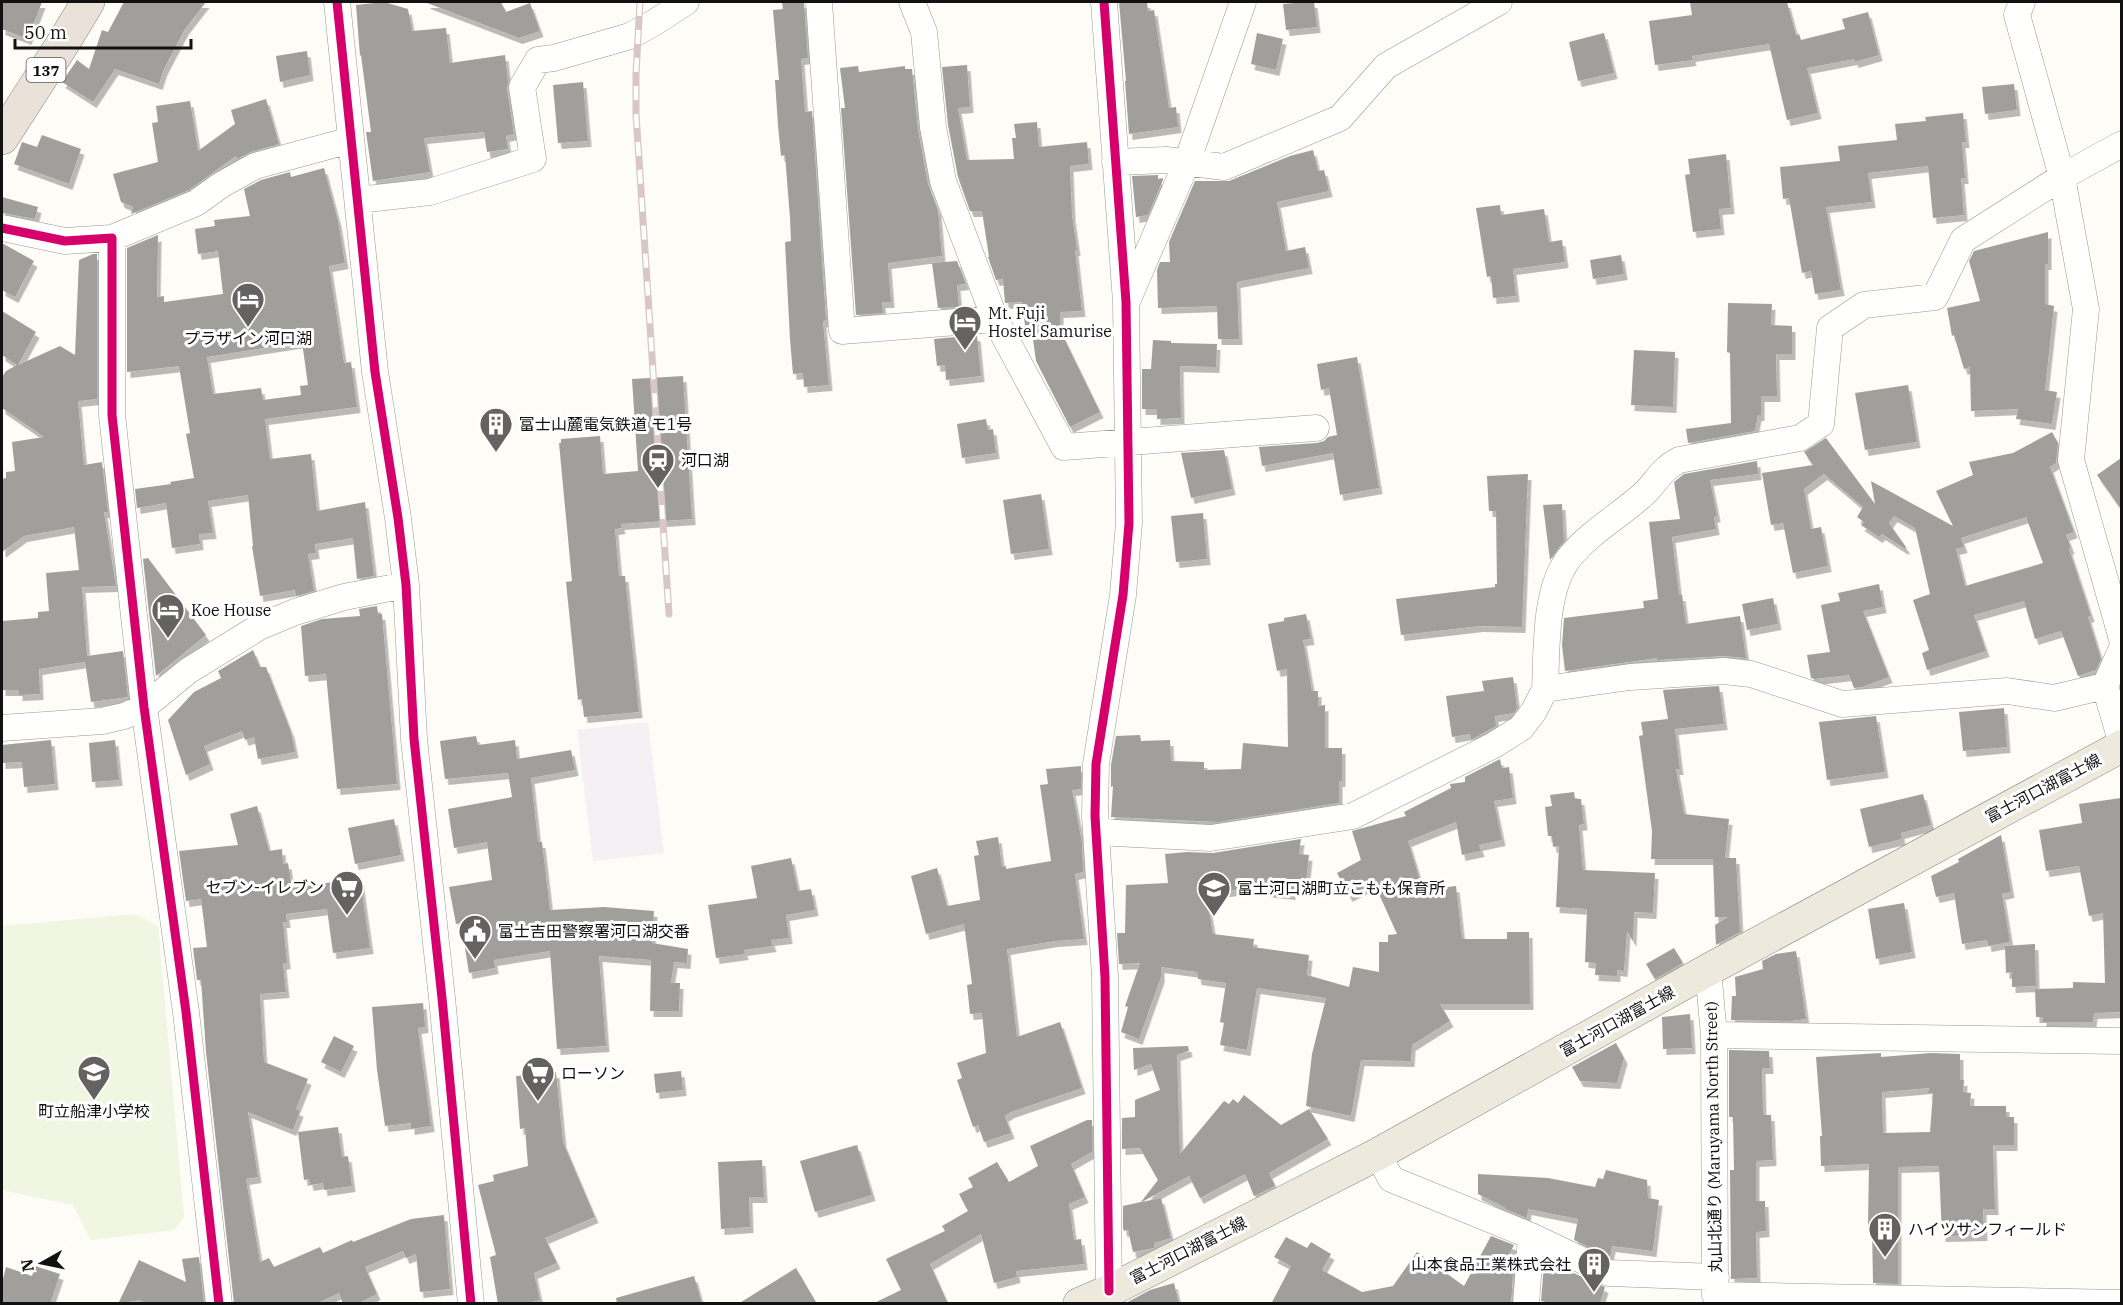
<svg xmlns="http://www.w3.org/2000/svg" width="2123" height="1305" font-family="'IBM Plex Serif','Noto Sans JP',serif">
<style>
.industrial{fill:#f5f0f3}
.pitch{fill:#f0f6e1}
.building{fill:#a19f9c;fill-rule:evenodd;filter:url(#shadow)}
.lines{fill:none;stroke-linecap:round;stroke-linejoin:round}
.minor-casing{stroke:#979795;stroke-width:27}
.major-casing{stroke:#858482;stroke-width:33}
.highway-casing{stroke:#858482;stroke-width:34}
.minor{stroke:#fffffe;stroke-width:26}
.major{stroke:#ede9dc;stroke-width:32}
.highway{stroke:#eae1d8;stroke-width:33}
.rail-casing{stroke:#d9c6c7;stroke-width:7}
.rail{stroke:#fff;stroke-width:4.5;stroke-dasharray:14;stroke-linecap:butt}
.cycleway-casing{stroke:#fff;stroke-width:13}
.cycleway{stroke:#d6006c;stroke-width:9}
.labels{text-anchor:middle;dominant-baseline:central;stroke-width:6;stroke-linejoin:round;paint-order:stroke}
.shield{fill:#fff;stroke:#585858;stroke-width:1.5}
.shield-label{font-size:15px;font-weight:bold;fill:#111}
.poi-label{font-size:16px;fill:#111;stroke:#fff;text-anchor:start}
.street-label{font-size:16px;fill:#111;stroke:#fff}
</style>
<defs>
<filter id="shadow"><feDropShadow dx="3.5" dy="6" stdDeviation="0" flood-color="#0004"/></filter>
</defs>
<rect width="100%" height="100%" fill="#fdfcf7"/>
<path class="industrial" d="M648,722L664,853L593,861L577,730Z"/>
<path class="pitch" d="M135,914L158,926L184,1217L174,1230L91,1240L73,1205L2,1190V926Z"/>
<path class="building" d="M2,2H42L28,39L2,29Z
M124,2H206L185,29L164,69L159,84L115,69L93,102L62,82L77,60L89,69L102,30L108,32Z
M384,2L408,9L412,31L446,28L450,63L505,55L508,82L507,89L514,134L506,136L508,149L487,152L484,132L424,138L430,172L373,181L366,132H371L361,55L360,56L356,5Z
M427,2H501L506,12L530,3L540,31L519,38L427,3Z
M782,2H804L808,58L801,59L805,112L812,111L826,320L823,322L829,385L804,387L803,373L793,374L790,339L785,242L791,241L790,218L785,155L781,156L778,126L775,80H779L773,10L783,9Z
M1119,2H1147L1148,11L1154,10L1169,108L1176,107L1178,127L1129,134L1125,81H1126Z
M1306,2H1314L1317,27L1286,30L1283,4Z
M1690,2H1787L1796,35L1799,34L1801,40L1845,29L1842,19L1868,12L1879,55L1855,62L1854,59L1807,68L1818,113L1787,120L1769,44L1692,56L1693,60L1655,65L1649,21L1692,15Z
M1257,33L1283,39L1276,70L1251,64Z
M1604,33L1614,73L1578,81L1569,42Z
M307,51L310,75L280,82L276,56Z
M967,65L970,107L958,108L967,160L1014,159L1012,138H1016L1014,124L1037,122L1039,147L1087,142L1089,164L1070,166L1072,215L1077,250H1075L1082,311L1060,312V334H1062L1100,412L1070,427L1036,361L1032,332L1026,333L1022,302L1005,303L1003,279L996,280L988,257H989L982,211H970L958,177L948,125L942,67Z
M858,66L859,72L905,66V69H912L918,130L928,184L938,210L942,256L888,263L891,302H882L883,313L856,315L841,108H845L840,68Z
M583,82L588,141L558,143L553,85Z
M2014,84L2017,110L1985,114L1982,87Z
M266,99L279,144L251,152L237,159L236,156L189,190L131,214L133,207L121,202L113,174L158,162L152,123L158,122L156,106L190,101L198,151L235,124L231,110Z
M1963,113L1966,142H1962L1965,178H1961L1964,215L1933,218L1928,166L1868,173L1872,202L1826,207L1841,290L1815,294L1811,271L1802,273L1789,198L1783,199L1780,167L1840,161L1838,146L1897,140L1895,124L1926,121L1925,117Z
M42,135L81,149L69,184L14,164L22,142L37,147Z
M1313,150L1318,171L1324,170L1329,191L1277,202L1286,251L1305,247L1309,268L1237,282L1239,339H1218L1217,306L1158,308L1157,270L1160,262H1170L1169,242L1195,181H1229L1290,156Z
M1726,154L1731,208L1719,209L1721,229L1693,232L1685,175L1690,174L1688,159Z
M324,168L338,221L345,263L329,266L344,363L351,362L357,407L265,419L270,459L311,454L317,511L365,502L374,576L357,579L353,538L315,544L316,553L308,554L314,591L296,596L295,590L260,596L252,546H253L248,495L208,501L213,533L199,534L200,544L172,548L166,503L137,508L135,489L171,484L170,482L194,478L186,434L190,433L179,366L127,372V248L158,235L157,297L164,296V302L223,294L218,251L198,254L195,229L215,226L214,220L250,216L244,189L261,180L290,172L291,177ZM302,342L308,385L300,386L301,395L263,400L261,388L213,394L207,357Z
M1158,175V179L1163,178V180L1148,215L1136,217L1132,176Z
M2,197L38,207L35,219L2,213Z
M1500,205L1501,215L1544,209L1549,242L1562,240L1565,262L1513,269L1516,296L1493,298L1491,276L1487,277L1476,208Z
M2048,232V264H2045V304L2054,306L2045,390L2057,392L2052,424L2016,419L2018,409L1971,411L1970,367L1964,369L1954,335L1952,336L1947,308L1980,301L1969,261L1974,251Z
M2,243L34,261L15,297L2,290Z
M93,254H97V399L78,401L84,465L102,462L108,512H104L116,586L82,587L87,656L123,651L128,697L91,702L85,662L39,669L40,694L19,695V690H2V621L38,618V612L49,611L46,573L79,570L74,527L24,536L2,552V479L6,478V472L15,471L12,442L44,437L2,408V377L6,371L17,365L2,355V311L36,332L18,365L60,346L75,355L79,260Z
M1621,255L1624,274L1593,279L1590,260Z
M957,261L966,284L957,285L959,307L938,308L932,263Z
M1728,303L1772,304L1771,325L1792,326V354H1776L1777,396H1761V415H1758L1755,431L1688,443L1686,429L1731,423L1730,353L1727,352Z
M977,335L981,376L946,380L945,365L937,366L934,339Z
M1153,340L1171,341V343L1217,344L1216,367L1180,366L1181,418L1157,419V409H1142V369H1151Z
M1634,350L1675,352L1673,407L1631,405Z
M1357,357L1379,488L1340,495L1333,453L1262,466L1259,447L1317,443L1324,441L1328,437L1337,435L1329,388L1321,390L1317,364Z
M683,376L692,519L621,524L622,528L615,529L619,576H625L639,712L584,717L582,699L578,700L566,582L572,581L559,443H561V439L600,436L603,474L638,471L632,379Z
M1908,385L1917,442L1865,450L1855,393Z
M986,419L988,430L993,429L996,453L962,458L957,424Z
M2052,432L2058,443L2056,463L2050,467L2074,532L2066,535L2071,548L2069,549L2091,616L2088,617L2101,659L2096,670L2078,676L2061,631L2035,639L2024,601L1974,615L1986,651L1927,670L1922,653L1929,650L1913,600L1930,594L1915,528L1894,516L1889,523L1906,547L1905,549L1882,534L1879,537L1861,525L1864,522L1857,517L1863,507L1824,474L1804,489L1811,529L1821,527L1828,566L1793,573L1783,523L1771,525L1762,473L1813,465L1804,452L1826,438L1875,504L1871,481L1953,526L1936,491L1973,475L1969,462L2013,453ZM2026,517L2043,563L1965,586L1956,549L1964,547L1961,538Z
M1224,450L1232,489L1191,498L1181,453Z
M2121,458V509L2097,475Z
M1757,461L1758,474L1710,480L1717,516L1714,517L1716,529L1672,537L1679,595H1682L1686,624L1740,616L1746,658L1723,656L1657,660V658L1565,671L1562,645L1564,618L1644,608L1643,601L1658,599L1649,522L1680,519L1674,482L1684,474Z
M1528,474L1522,627L1480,626L1401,635L1396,599L1495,587V584H1497L1496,511H1489L1487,476Z
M1041,494L1049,549L1011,554L1003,500Z
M1562,504L1564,541L1550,560L1543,505Z
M1203,513L1207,559L1176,562L1171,516Z
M148,558L206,635L156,676L143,559Z
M1879,584L1883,607L1863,611L1889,677L1862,687L1854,688L1849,675L1815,679L1811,678L1807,655L1830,652L1821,605L1840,601L1838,593Z
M1773,598L1778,624L1747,630L1742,604Z
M377,606L378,614H382L397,784L337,789L326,674L305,676L301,626L322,619L360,616L359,609Z
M1306,614L1311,639L1303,640L1312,691H1318V706L1325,705V748H1342V781H1339V803L1219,822L1111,817L1113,786L1111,787V765L1116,736L1140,735L1141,741L1170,740L1171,761L1204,762V770L1241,769L1243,743L1288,747L1287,669L1277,671L1268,624L1284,621V618Z
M253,650L260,667H266L291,732L295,752L258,759L254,737L245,740L242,731L204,746L210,764L186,775L168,720L194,692L221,678L218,671Z
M1513,677L1517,708L1514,713L1495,716L1496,726L1471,740L1470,734L1452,737L1446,696L1484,691L1482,681Z
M1719,686L1724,724L1675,729L1680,769H1676L1684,814L1729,819L1725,858H1736L1740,932L1716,945L1715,925L1728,917H1715L1713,859H1651L1652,831L1639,736L1643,735L1641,722L1668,719L1663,690Z
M2004,708L2007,747L1963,751L1959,712Z
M1876,716L1885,772L1827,780L1819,722Z
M476,736L478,745L515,740L517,759L571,750L575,770L531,778L538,842H542L550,910L604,907L654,911L652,943L688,949L687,963L674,962L671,983H680L679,1011H650L651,960L599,956L606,1046L557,1049L550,951L494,960L495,968L469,973L461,923L456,924L449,887L492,880L487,842L454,848L448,809L512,797L508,773L445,779L440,741Z
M51,740L55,784L24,787L22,762L2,763V745Z
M115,740L119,780L92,782L89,743Z
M1500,759L1502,768L1509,767L1513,798L1494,801L1502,840L1479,845L1481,851L1462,855L1456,822L1408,841L1423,890L1456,886L1462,939H1507V932H1529L1530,1004H1440L1450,1021L1412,1045L1411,1061L1361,1060L1351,1116L1306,1106L1312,1054L1326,998L1257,988L1247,1050L1220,1045L1224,1023L1220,1022L1226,983L1198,979L1197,972L1161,967V977L1139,1039L1121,1032L1128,1007L1125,1006L1140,963L1119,964L1117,933H1125L1126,885L1168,883L1165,854L1187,852L1213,853L1301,839L1299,854L1309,855L1305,891L1292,890V894L1263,891V886L1206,894L1213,934L1254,939L1253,947L1309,955L1307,975L1349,987L1353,967L1379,972V942H1388V935L1397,934L1374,883L1349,896L1337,873L1361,860L1352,831L1406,816L1404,812L1451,788L1450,784L1465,782V777Z
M1081,766V789L1072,790L1082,843L1083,872L1075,874L1084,939L1055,941L1007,949L1017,1037L1060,1022L1082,1088L1011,1112L1005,1116L1011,1133L984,1142L978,1125L973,1127L957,1080L962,1078L957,1063L986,1053L982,1013L970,1014L967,985L972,984L964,924L926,934L911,876L937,868L947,906L980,900L974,856L979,855L976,841L998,837L1002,867L1006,866V869L1051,861L1040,785L1048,784L1046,769Z
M1574,792L1575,799H1581L1584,824L1579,825L1583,870L1655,873L1653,913L1634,912L1633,941L1627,931L1624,971L1617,970V976L1595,975L1596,963L1585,962L1587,909L1556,907L1559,846L1553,847L1552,836H1548L1545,807L1552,806L1550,795Z
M1923,794L1931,825L1901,833L1902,839L1869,847L1860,809Z
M2121,798V1012L2094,1013L2093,1022H2043V1017H2036L2035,989L2073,988V982L2105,983L2103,913L2089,916L2079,866L2046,871L2039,830L2082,823L2079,804Z
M257,806L269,851L282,849L283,864L288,863L292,888L360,878L370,948L333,953L327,909L286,914L287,922H283L287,963L283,964L286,992L260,994L264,1062L308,1079L296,1109L300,1111L293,1130L248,1112L258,1177L246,1179L260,1262L269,1258L274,1267L320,1247L323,1253L352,1240L353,1242L411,1219L444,1215L450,1289L420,1292L416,1254L406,1258L403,1251L365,1267L377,1294L357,1304H343L339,1293L316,1304H234L206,1052L201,980H197L193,948L207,947L201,899L186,901L179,851L238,845L230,814Z
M394,819L401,855L355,864L348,828Z
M2001,835L2011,892L2002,894L2010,942L1988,946L1987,940L1962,944L1954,893L1936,897L1931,876L1959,862L1958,859Z
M791,858L798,891L811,889L815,910L786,915L789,938L771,940L773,946L744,950L745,954L716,958L708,905L757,898L751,866Z
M1904,903L1912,952L1876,959L1868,909Z
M2035,944L2036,986L2012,987V972L2006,973L2005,946Z
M1674,948L1683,963L1655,979L1646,964Z
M1796,951L1806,1019L1791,1021L1731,1020L1732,996H1736L1735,977L1763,969L1762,961L1776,954Z
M423,1003L425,1027L418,1028L431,1126L411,1129V1123L385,1126L377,1070L372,1007Z
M1690,1014L1692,1048L1663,1049L1662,1017Z
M334,1036L354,1046L341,1072L321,1062Z
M1616,1043L1624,1058L1617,1083L1580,1081L1572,1067Z
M1188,1046L1189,1051L1177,1055L1180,1154L1224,1101L1229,1104L1233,1099L1238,1103L1244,1095L1281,1125L1309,1109L1328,1139L1269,1173L1275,1186L1254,1196L1245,1174L1200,1198L1189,1176L1142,1202L1161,1198L1171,1238L1154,1243V1248L1133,1252L1128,1230L1124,1231L1123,1228V1206L1141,1202L1158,1180L1140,1148L1122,1149V1118L1135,1117V1100L1160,1090L1151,1064L1134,1070L1133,1048Z
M1729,1050L1769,1051L1770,1068H1762L1763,1115H1771L1773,1160L1756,1161V1201H1765L1766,1231L1756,1232L1757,1278L1731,1279L1730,1170H1734L1733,1117H1729Z
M1881,1053V1057L1931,1053L1960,1054V1080H1964L1963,1092L1971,1093L1970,1106H2006V1117H2014V1145H1993L1995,1209H1983L1984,1235L1942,1236L1939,1166L1898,1167V1284L1873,1283L1872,1225H1868L1869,1164L1821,1166L1820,1136H1822L1816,1057ZM1929,1088L1928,1093H1933L1930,1132L1883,1133L1882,1092Z
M681,1071L683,1090L656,1093L654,1074Z
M556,1072L563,1142L595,1217L545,1238L557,1263L534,1273L540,1300L524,1304H498L490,1257L496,1255L478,1185L494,1181L493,1175L528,1166L525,1128L520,1129L516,1076Z
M1087,1120H1092V1152L1071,1164L1085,1197L1069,1204L1074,1240L1081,1239L1084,1264L1016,1271L1017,1277L994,1283L981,1234L930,1264L948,1304H872L901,1290L886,1259L945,1231L942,1226L968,1211L959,1194L973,1187L968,1178L997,1162L1009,1182L1038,1166L1030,1146Z
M338,1127L342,1157L348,1156L352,1186L324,1190L323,1183L310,1185L309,1179L304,1180L298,1132Z
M857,1145L872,1195L815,1212L800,1161Z
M762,1160L764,1197H749L750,1227L721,1229L718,1162Z
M1606,1170L1647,1180L1648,1198L1659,1200L1653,1251L1612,1246L1610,1257L1574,1240L1578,1219L1528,1209L1527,1218L1505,1209L1506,1208L1478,1194V1174L1548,1178L1595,1187L1598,1178L1603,1179Z
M1491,1236L1514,1245L1508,1257L1514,1259L1511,1304H1271L1291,1266L1274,1257L1286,1237L1307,1248L1311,1242L1331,1254L1322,1270L1362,1292L1393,1286L1417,1252L1464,1286Z
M199,1257L204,1304H148L139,1300L118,1304L139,1260L186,1282L182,1259Z
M1544,1265L1567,1270L1605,1287L1600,1304H1555L1541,1301Z
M35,1266L60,1274L50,1304H2V1283L6,1267L32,1276Z
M796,1268L817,1304H738Z
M694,1276L702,1304H617L616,1298Z
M1174,1283L1179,1304H1124L1150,1290Z"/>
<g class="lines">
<defs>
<path id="minor" d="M337,2L375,372L398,518L406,585L414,739L442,998L471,1304
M819,2L842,331L995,319
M912,2L924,32L933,127L943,181L995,319L1064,447L1316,428
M1104,2L1126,302L1129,523L1123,595L1096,764L1095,816L1105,977L1109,1291
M2022,2L2017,15L2062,177L2086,309L2071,460L2122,639
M1115,162L1166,160L1224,167L1340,118L1386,66L1499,2
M358,200L430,192L533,159L522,87L538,60L554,58L630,36L652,24L686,2
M2,228L65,241L112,238V415L144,707L186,1012L219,1304
M112,238L196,203L221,185L255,166L351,140
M1128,299L1187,162L1243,2
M2122,648L2105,686L2122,744
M1545,689C1547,650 1544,590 1569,558C1588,534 1616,518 1639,498C1656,485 1658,471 1679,460L1800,438L1821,424L1830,328L1864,305L1935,297L1963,240L2062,177L2122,144
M2,728L102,721L124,716L144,707L188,671L259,627L295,612L344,597L406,585
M1096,830L1115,833L1211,838L1353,816L1494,745L1521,728L1534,711L1545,689L1630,677L1724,671L1751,674L1842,704L2007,691L2054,698L2105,686
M1708,970L1714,1035L1715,1294
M1714,1035L2122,1041
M1378,1154L1391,1179L1531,1236L1609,1273L1716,1277
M1715,1295L2122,1303
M1526,1304L1531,1236"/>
<path id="major" d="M1079,1304L1109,1291L1378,1154L1708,970L2122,746"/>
<path id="highway" d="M2,138L65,40L88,2"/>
</defs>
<use href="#minor" class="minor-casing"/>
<use href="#major" class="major-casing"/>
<use href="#highway" class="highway-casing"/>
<use href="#minor" class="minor"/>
<use href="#major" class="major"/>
<use href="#highway" class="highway"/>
<defs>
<path id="rail" d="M640,2L636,74V114L669,614"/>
</defs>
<use href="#rail" class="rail-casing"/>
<use href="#rail" class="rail"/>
<defs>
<path id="cycleway" d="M337,2L375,372L398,518L406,585L414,739L442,998L471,1304
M1104,2L1126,302L1129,523L1123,595L1096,764L1095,816L1105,977L1109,1291
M2,228L65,241L112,238V415L144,707L186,1012L219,1304"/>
</defs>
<use href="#cycleway" class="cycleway-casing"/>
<use href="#cycleway" class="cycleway"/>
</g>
<defs>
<symbol id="hotel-pin" viewBox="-11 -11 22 30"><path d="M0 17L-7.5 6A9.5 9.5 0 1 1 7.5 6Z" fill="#646362" stroke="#fff"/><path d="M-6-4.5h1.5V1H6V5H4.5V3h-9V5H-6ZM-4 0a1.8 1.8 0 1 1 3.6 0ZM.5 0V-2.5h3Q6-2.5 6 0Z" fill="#fff"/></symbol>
<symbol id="building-pin" viewBox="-11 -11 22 30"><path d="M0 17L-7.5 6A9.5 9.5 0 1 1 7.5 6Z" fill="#646362" stroke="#fff"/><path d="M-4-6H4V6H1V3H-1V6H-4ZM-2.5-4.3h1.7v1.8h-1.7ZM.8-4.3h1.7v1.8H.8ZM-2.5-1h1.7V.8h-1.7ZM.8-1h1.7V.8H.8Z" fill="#fff"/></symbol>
<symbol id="station-pin" viewBox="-11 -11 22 30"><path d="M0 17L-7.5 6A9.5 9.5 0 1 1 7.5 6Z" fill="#646362" stroke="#fff"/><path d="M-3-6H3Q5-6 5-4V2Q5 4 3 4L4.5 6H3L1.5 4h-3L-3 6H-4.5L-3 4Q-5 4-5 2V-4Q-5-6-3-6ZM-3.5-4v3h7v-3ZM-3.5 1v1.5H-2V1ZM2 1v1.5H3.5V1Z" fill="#fff"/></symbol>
<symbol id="supermarket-pin" viewBox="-11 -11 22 30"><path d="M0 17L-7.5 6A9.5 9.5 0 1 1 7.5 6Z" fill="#646362" stroke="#fff"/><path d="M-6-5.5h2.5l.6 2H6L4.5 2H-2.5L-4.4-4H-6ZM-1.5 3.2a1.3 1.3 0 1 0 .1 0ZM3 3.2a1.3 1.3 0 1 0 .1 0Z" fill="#fff"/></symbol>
<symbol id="school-pin" viewBox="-11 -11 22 30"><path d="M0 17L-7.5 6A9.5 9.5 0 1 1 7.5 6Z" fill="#646362" stroke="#fff"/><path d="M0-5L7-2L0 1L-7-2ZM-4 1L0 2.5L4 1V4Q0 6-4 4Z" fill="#fff"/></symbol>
<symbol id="civic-pin" viewBox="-11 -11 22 30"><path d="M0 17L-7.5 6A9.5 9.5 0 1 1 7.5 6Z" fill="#646362" stroke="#fff"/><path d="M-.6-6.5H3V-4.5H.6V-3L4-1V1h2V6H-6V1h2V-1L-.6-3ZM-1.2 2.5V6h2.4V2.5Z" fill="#fff"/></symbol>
</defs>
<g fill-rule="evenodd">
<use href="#hotel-pin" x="229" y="280" width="38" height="52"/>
<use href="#hotel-pin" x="946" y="303" width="38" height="52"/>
<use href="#building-pin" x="477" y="405" width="38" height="52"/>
<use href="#station-pin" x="639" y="441" width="38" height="52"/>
<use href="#hotel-pin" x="149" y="591" width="38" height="52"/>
<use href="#supermarket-pin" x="328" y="868" width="38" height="52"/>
<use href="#school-pin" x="1195" y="869" width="38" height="52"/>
<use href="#civic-pin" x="456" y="912" width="38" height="52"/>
<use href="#school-pin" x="75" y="1053" width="38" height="52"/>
<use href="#supermarket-pin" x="519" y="1054" width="38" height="52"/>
<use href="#building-pin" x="1866" y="1210" width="38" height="52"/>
<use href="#building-pin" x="1575" y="1245" width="38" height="52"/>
</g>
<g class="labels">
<rect class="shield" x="26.5" y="58" width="39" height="24" rx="4.5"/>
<g class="shield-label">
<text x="46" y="70">137</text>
</g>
<g class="poi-label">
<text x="988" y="313">Mt. Fuji<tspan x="988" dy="18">Hostel Samurise</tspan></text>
<text x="248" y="338" text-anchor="middle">プラザイン河口湖</text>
<text x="519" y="424">富士山麓電気鉄道 モ1号</text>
<text x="681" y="460">河口湖</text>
<text x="191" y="610">Koe House</text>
<text x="324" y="887" text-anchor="end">セブン-イレブン</text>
<text x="1237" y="888">富士河口湖町立こもも保育所</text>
<text x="498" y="931">富士吉田警察署河口湖交番</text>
<text x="561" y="1073">ローソン</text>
<text x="94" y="1111" text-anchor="middle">町立船津小学校</text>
<text x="1908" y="1229">ハイツサンフィールド</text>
<text x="1571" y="1264" text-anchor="end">山本食品工業株式会社</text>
</g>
<g class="street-label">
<text transform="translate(2043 788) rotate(-28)">富士河口湖富士線</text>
<text transform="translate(1617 1021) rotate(-29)">富士河口湖富士線</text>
<text transform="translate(1713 1137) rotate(-91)">丸山北通り (Maruyama North Street)</text>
<text transform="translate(1188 1250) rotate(-27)">富士河口湖富士線</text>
</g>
</g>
<rect width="2123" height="1305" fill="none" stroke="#111111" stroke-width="6"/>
<g transform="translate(42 1263) rotate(261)" stroke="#ffffff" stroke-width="4.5" paint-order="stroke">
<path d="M0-4.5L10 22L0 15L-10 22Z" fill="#111111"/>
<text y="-9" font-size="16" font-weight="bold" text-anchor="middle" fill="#111111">N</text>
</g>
<path d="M15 39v9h176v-9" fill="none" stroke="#111111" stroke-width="3"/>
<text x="24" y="39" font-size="18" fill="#111111" stroke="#ffffff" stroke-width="4.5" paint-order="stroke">50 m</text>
</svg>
